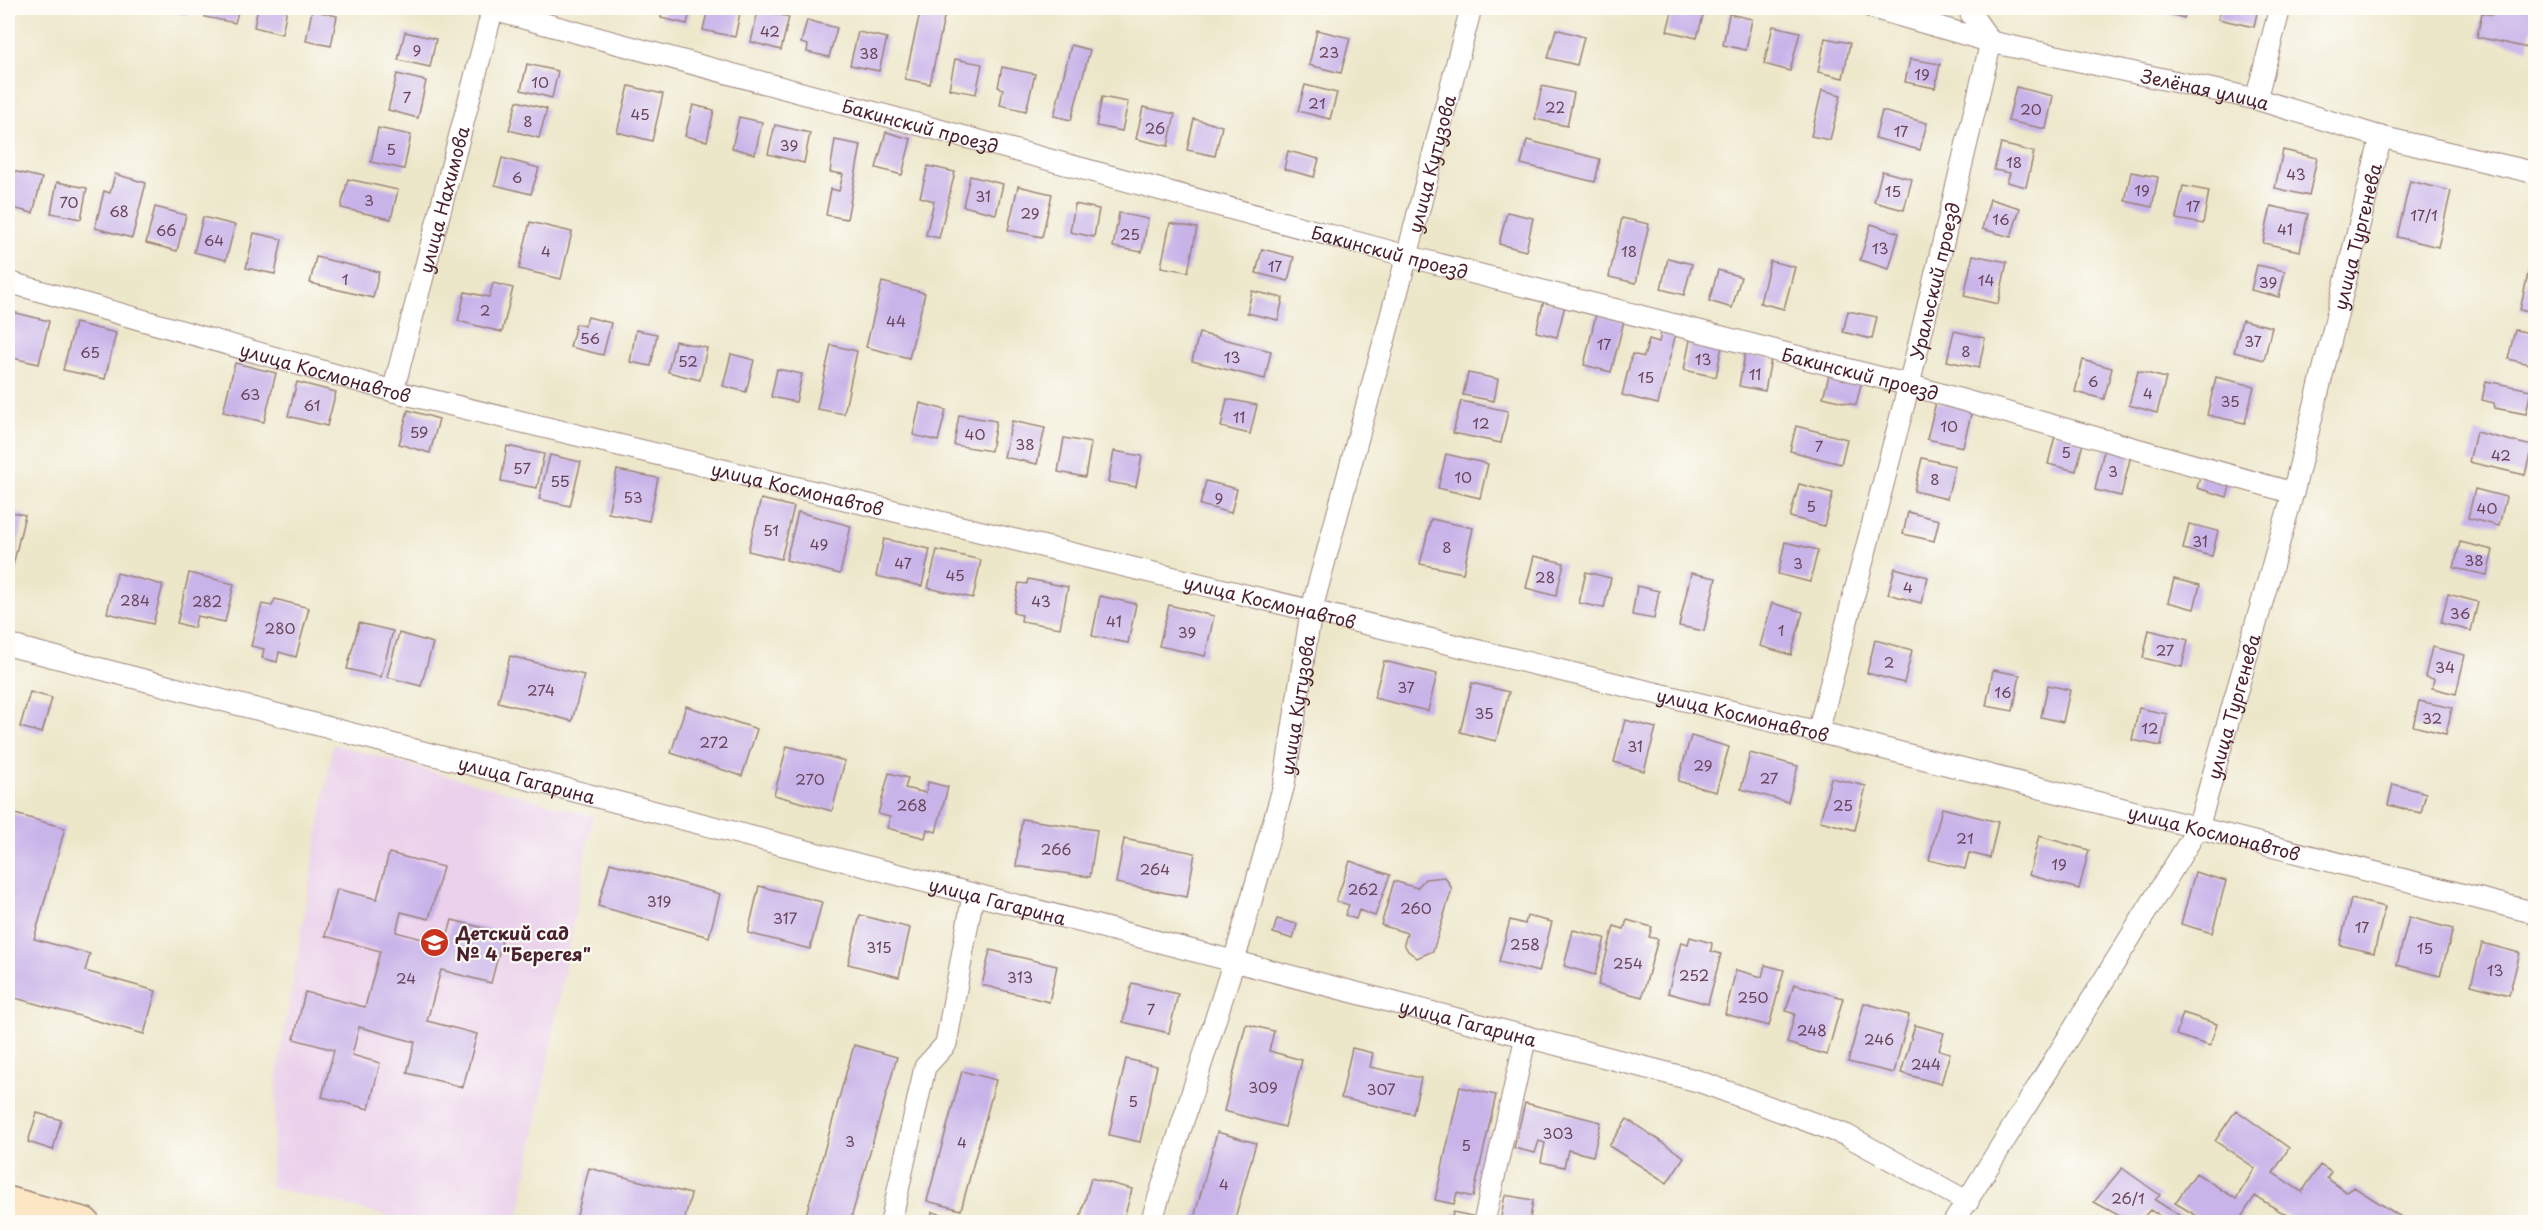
<svg xmlns="http://www.w3.org/2000/svg" width="2543" height="1230" font-family="'Playpen Sans',sans-serif">
<style>
.built{fill:#ebd1eb}
.building{fill:#c9b4e9}
.lines{fill:none;stroke-linecap:round;stroke-linejoin:round}
.minor-casing{stroke:#9c837a;stroke-width:23}
.secondary-casing{stroke:#9c837a;stroke-width:31}
.minor{stroke:#fff;stroke-width:21}
.secondary{stroke:#fce6c4;stroke-width:28}
.labels{text-anchor:middle;dominant-baseline:central;stroke-width:4.5;stroke-linejoin:round;paint-order:stroke}
.number-label{font-size:15px;fill:#6a445a}
.street-label{font-size:18px;fill:#4a1f2b;stroke:#fdfcf7}
.poi-label{font-size:18px;font-weight:bold;fill:#4a1f2b;stroke:#fdfcf7;text-anchor:start}
</style>
<rect width="100%" height="100%" fill="#fdfcf7"/>
<filter id="ink" filterUnits="userSpaceOnUse"><feTurbulence type="fractalNoise" baseFrequency=".0167" numOctaves="2"/><feDisplacementMap in="SourceGraphic" scale="12" xChannelSelector="R" yChannelSelector="G"/><feConvolveMatrix kernelMatrix="1 2 1 2 8 2 1 2 1" color-interpolation-filters="sRGB"/></filter>
<filter id="wash" filterUnits="userSpaceOnUse"><feTurbulence type="fractalNoise" baseFrequency=".008" numOctaves="4" result="noise"/><feDisplacementMap in="SourceGraphic" scale="24" xChannelSelector="R" yChannelSelector="G"/><feGaussianBlur stdDeviation="1.35" result="paint"/><feColorMatrix in="noise" values="0 0 0 0 0 0 0 0 0 0 0 0 0 0 0 0 0 1.4 0 .05"/><feComposite in="paint" operator="in"/></filter>
<g filter="url(#wash)">
<rect width="100%" height="100%" fill="#ede7ca"/>
<path class="built" d="M333,744L593,816L518,1222H413L270,1187L278,1069Z"/>
<g id="blocks">
<path class="building" d="M160,8H189L187,15Z
M207,8H239L235,23L205,17Z
M258,8H287L282,34L254,27Z
M663,8H691L687,24L661,18Z
M708,8H741L735,37L703,30Z
M921,8L945,13L930,84L905,79Z
M1673,8H1705L1697,38L1667,31Z
M2151,8H2187L2184,18L2151,9Z
M2221,8H2258L2254,27L2218,19Z
M2494,8H2536L2528,48L2477,37L2482,13L2492,15Z
M312,10L337,16L331,46L306,41Z
M758,10L789,17L781,50L751,42Z
M1729,14L1752,19L1746,50L1723,45Z
M807,20L837,28L829,57L807,52L808,45L801,43Z
M1773,26L1800,32L1790,71L1764,64Z
M1556,29L1584,37L1577,65L1548,58Z
M1317,30L1350,38L1341,73L1309,65Z
M405,32L436,39L430,67L398,60Z
M858,32L887,38L879,71L850,65Z
M1825,38L1850,43L1843,78L1818,72Z
M1071,45L1090,50L1071,120L1054,116Z
M955,59L982,64L976,94L949,89Z
M1910,59L1940,64L1935,88L1905,82Z
M527,64L558,71L552,98L521,90Z
M1002,67L1035,74L1026,111L1000,105L1003,89L998,87Z
M397,74L426,81L418,118L388,110Z
M1305,85L1337,93L1330,119L1298,111Z
M629,86L663,94L652,141L617,132Z
M1542,86L1574,93L1567,126L1535,119Z
M2016,87L2053,96L2046,129L2008,121Z
M1822,90L1841,95L1830,140L1811,136Z
M1102,97L1128,102L1122,131L1096,126Z
M517,101L547,109L539,138L509,130Z
M693,105L714,110L707,141L685,136Z
M1143,107L1175,114L1168,146L1136,139Z
M1882,111L1927,123L1920,150L1875,138Z
M739,117L762,122L755,154L732,148Z
M1194,119L1222,126L1215,156L1187,150Z
M775,125L810,133L804,163L768,154Z
M378,128L411,135L404,169L371,162Z
M886,132L911,139L902,175L876,168Z
M835,140L861,145L847,219L826,215L831,189L839,191L843,174L830,172Z
M1527,140L1600,159L1595,182L1521,164Z
M2001,144L2034,152L2026,187L2007,182L2010,173L1994,170Z
M2283,150L2317,158L2309,196L2275,188Z
M1288,151L1319,159L1314,177L1284,169Z
M502,158L539,168L531,194L495,185Z
M928,166L955,172L939,238L926,235L934,201L920,197Z
M13,171L42,178L33,213L8,207V193Z
M1882,171L1912,179L1904,210L1874,202Z
M2131,172L2158,177L2152,207L2125,201Z
M115,174L146,183L132,238L95,228L104,191L110,193Z
M970,176L1003,184L996,214L963,206Z
M348,179L398,190L391,219L341,208Z
M2410,181L2451,191L2438,247L2397,237Z
M57,182L87,188L81,219L51,213Z
M1018,186L1052,194L1042,237L1008,230Z
M2183,186L2209,191L2203,224L2176,219Z
M1990,199L2020,208L2011,237L1982,229Z
M1075,204L1099,209L1094,237L1070,232Z
M2271,206L2308,214L2300,251L2263,243Z
M155,207L186,215L177,251L146,243Z
M1507,212L1533,218L1526,251L1499,244Z
M1119,213L1148,219L1142,252L1113,247Z
M203,217L235,225L226,260L194,252Z
M1622,218L1649,224L1636,283L1609,277Z
M530,222L572,232L561,279L519,269Z
M1170,223L1197,228L1188,272L1161,267Z
M1871,224L1899,233L1889,269L1860,260Z
M254,233L282,239L275,274L246,268Z
M1262,249L1294,257L1288,281L1256,273Z
M1973,255L2007,262L1998,304L1964,296Z
M316,257L379,272L373,298L310,283Z
M1668,258L1692,264L1684,295L1661,289Z
M1770,261L1795,267L1784,309L1760,303Z
M2257,265L2285,271L2279,297L2251,290Z
M2529,269L2536,271V314L2520,310Z
M1718,270L1741,277L1732,308L1709,301Z
M882,282L925,293L909,358L866,347Z
M493,283L513,288L502,332L458,321L465,292L489,297Z
M1252,291L1283,298L1278,320L1247,313Z
M1544,300L1565,305L1557,337L1536,332Z
M8,311L49,321L39,364L8,357Z
M1848,311L1877,317L1872,339L1843,332Z
M1596,314L1624,321L1611,372L1584,365Z
M588,317L611,323L603,355L570,347L576,324L585,326Z
M2242,320L2272,327L2264,360L2234,352Z
M75,323L116,333L105,379L63,370Z
M1662,329L1676,333L1658,404L1622,395L1632,354L1644,357L1649,339L1659,342Z
M636,330L657,334L651,366L630,362Z
M2515,330L2536,334V366L2508,359Z
M1954,331L1985,338L1979,368L1947,361Z
M1199,333L1271,351L1265,379L1192,361Z
M1690,340L1722,346L1716,377L1684,370Z
M675,341L707,348L700,380L668,372Z
M831,345L857,351L844,414L817,409Z
M731,354L754,360L746,392L723,386Z
M1745,354L1771,359L1765,391L1739,386Z
M2083,360L2112,368L2104,399L2075,392Z
M235,363L276,373L264,422L223,412Z
M777,369L802,374L796,402L771,397Z
M2138,371L2166,378L2157,413L2129,405Z
M1830,372L1862,380L1856,405L1823,397Z
M1468,373L1498,379L1494,401L1463,395Z
M2216,377L2254,386L2245,423L2207,415Z
M2486,381L2531,390L2526,414L2495,408L2494,403L2482,400Z
M297,382L336,392L327,426L288,416Z
M1227,399L1257,405L1250,434L1221,427Z
M1461,401L1508,411L1501,443L1453,433Z
M1936,402L1972,410L1963,447L1927,439Z
M920,403L946,410L938,441L913,435Z
M408,410L439,419L430,453L399,444Z
M959,415L996,421L991,451L954,445Z
M1012,421L1045,428L1037,464L1004,457Z
M1796,426L1847,439L1841,464L1790,451Z
M2056,432L2084,439L2076,471L2048,464Z
M2476,432L2532,446L2525,475L2469,462Z
M1064,438L1091,443L1085,477L1058,472Z
M2105,445L2132,451L2121,496L2095,490Z
M507,446L544,454L537,488L501,481Z
M1114,451L1142,456L1136,487L1108,482Z
M1446,454L1488,464L1480,498L1438,488Z
M550,455L581,462L570,506L539,499Z
M1922,458L1955,466L1947,499L1914,491Z
M617,470L658,478L649,521L608,513Z
M2202,470L2232,479L2227,497L2197,488Z
M1206,481L1237,489L1231,513L1200,505Z
M1799,484L1833,493L1824,526L1790,517Z
M2475,489L2506,497L2499,526L2468,518Z
M761,499L794,507L781,559L748,551Z
M8,511L25,515L10,578L8,577Z
M798,512L851,526L840,574L786,560Z
M1908,512L1939,520L1934,541L1903,534Z
M1431,519L1473,528L1463,573L1420,564Z
M2189,524L2218,531L2212,556L2183,549Z
M884,539L930,549L922,586L876,576Z
M1785,542L1818,550L1810,582L1778,574Z
M2460,542L2493,550L2487,575L2454,568Z
M937,550L981,560L973,598L928,588Z
M1534,556L1564,563L1556,596L1526,588Z
M1895,568L1928,577L1921,603L1888,594Z
M1586,572L1611,578L1604,608L1579,603Z
M117,573L163,585L153,624L107,613Z
M189,573L234,584L225,622L197,616L194,628L177,623Z
M1691,573L1716,578L1704,631L1679,626Z
M1028,579L1068,587L1060,628L1021,621L1022,615L1013,613L1019,583L1027,584Z
M2174,579L2200,585L2194,609L2168,602Z
M1637,586L1659,591L1654,619L1632,615Z
M2448,594L2478,602L2471,631L2441,623Z
M1100,596L1136,604L1128,643L1092,636Z
M275,599L309,608L296,657L279,652L277,662L262,658L264,649L251,646L262,604L272,606Z
M1772,603L1803,612L1791,655L1760,646Z
M1169,605L1214,616L1205,656L1159,646Z
M359,623L393,631L381,677L347,669Z
M2149,630L2188,640L2182,667L2143,658Z
M399,633L433,643L421,686L387,677Z
M1875,640L1912,650L1904,683L1867,673Z
M2432,647L2465,655L2456,694L2432,688L2434,679L2425,677Z
M510,656L584,675L572,721L498,702Z
M1384,661L1437,674L1428,711L1374,698Z
M1993,670L2020,675L2013,711L1986,706Z
M1472,683L1509,692L1496,741L1460,732Z
M2048,685L2070,690L2063,722L2041,717Z
M30,692L52,698L42,733L20,727Z
M2419,701L2452,708L2446,734L2413,726Z
M686,706L757,729L742,776L671,753Z
M2139,708L2167,714L2161,746L2132,740Z
M1625,720L1656,728L1644,771L1614,762Z
M1691,736L1729,747L1716,792L1678,781Z
M787,746L845,761L832,811L774,795Z
M1750,753L1798,766L1788,802L1741,789Z
M889,773L908,778L905,788L926,793L928,782L948,787L936,832L927,829L925,838L887,828L890,817L878,814Z
M1831,778L1866,786L1855,830L1820,821Z
M2393,784L2426,793L2421,813L2388,805Z
M1942,808L1998,822L1990,858L1969,853L1965,869L1929,860Z
M8,812L65,828L34,939L90,954L85,971L156,991L144,1034L8,996Z
M1022,819L1097,830L1090,877L1016,866Z
M2039,836L2089,850L2079,889L2029,875Z
M1124,839L1195,853L1187,897L1116,883Z
M389,853L443,867L429,919L401,912L396,932L445,945L452,920L504,933L491,983L441,970L427,1021L477,1034L463,1087L407,1073L415,1042L359,1027L352,1055L380,1063L369,1109L322,1097L334,1050L294,1039L305,992L365,1007L380,951L325,936L337,889L377,899Z
M1350,861L1390,875L1375,916L1359,910L1356,919L1345,915L1349,905L1336,901Z
M610,863L720,894L709,937L598,906Z
M2195,872L2226,881L2212,933L2181,924Z
M1445,877L1452,889L1433,951L1417,958L1408,951L1404,944L1407,933L1381,925L1394,881L1417,888L1425,879Z
M759,886L822,902L810,949L748,933Z
M2351,899L2385,907L2374,953L2340,945Z
M860,915L910,928L899,977L848,964Z
M1527,916L1552,922L1539,972L1499,962L1510,920L1525,924Z
M2409,917L2453,929L2440,976L2397,965Z
M1277,919L1297,924L1293,939L1273,933Z
M1627,920L1652,927L1649,937L1658,939L1642,997L1598,985L1614,926L1624,929Z
M1573,930L1605,938L1595,975L1564,966Z
M1690,937L1712,943L1711,951L1721,954L1708,1004L1668,993L1681,942L1688,944Z
M2482,943L2520,953L2509,995L2471,985Z
M990,950L1057,966L1049,1002L982,985Z
M1765,965L1784,970L1769,1026L1725,1014L1736,970L1762,977Z
M1132,983L1178,994L1169,1033L1123,1022Z
M1794,984L1843,998L1827,1055L1787,1043L1795,1014L1786,1011Z
M1864,1003L1909,1015L1894,1073L1848,1062Z
M2183,1013L2217,1024L2210,1046L2176,1035Z
M1246,1024L1274,1031L1269,1051L1302,1060L1285,1127L1224,1111Z
M1915,1025L1944,1033L1939,1050L1950,1053L1941,1084L1901,1073Z
M854,1045L897,1057L850,1222H804Z
M1352,1048L1373,1053L1370,1067L1421,1078L1413,1114L1341,1098Z
M1126,1059L1157,1066L1140,1142L1109,1135Z
M962,1071L996,1080L961,1210L927,1201Z
M1460,1087L1496,1095L1473,1197L1457,1193L1454,1204L1435,1200Z
M1525,1103L1601,1122L1593,1156L1568,1150L1564,1167L1541,1162L1545,1143L1539,1141L1535,1153L1514,1148Z
M2236,1110L2289,1148L2273,1173L2302,1192L2320,1165L2331,1172L2327,1178L2346,1192L2354,1187L2409,1222H2298L2255,1196L2238,1222H2207L2175,1203L2196,1173L2236,1199L2255,1168L2215,1141Z
M37,1113L61,1120L53,1150L28,1142Z
M1627,1119L1684,1157L1667,1183L1609,1146Z
M1217,1132L1256,1143L1234,1222H1193Z
M589,1168L691,1194L684,1222H588L576,1219Z
M2122,1168L2160,1195L2155,1200L2190,1222H2170L2150,1210L2139,1222H2131L2094,1202Z
M1091,1178L1132,1189L1123,1222H1079Z
M1505,1195L1533,1200L1530,1219L1543,1222H1500Z
M932,1212L971,1222H930Z
M1453,1212L1472,1216L1470,1222H1451Z"/>
</g>
</g>
<g filter="url(#ink)">
<use href="#blocks" fill-opacity="0" stroke="#9c837a" stroke-width="1.5"/>
<g class="lines">
<defs>
<g id="minor">
<path id="s1" d="M486,8L1407,256L1909,385L2293,493"/>
<path id="s2" d="M1873,8L1991,42L2256,99L2381,137L2536,173"/>
<path d="M2256,99L2280,8"/>
<path id="s3" d="M8,282L393,391L1818,732L2536,913"/>
<path id="s4" d="M393,391L493,8"/>
<path id="s5" d="M8,645L1698,1081L1846,1135L1968,1202"/>
<path id="s6" d="M1818,732L1909,385L1991,42L1971,14L1972,8"/>
<path d="M891,1222L925,1067L946,1044L973,895"/>
<path id="s7" d="M1151,1222L1234,961L1284,785L1311,612L1407,256L1471,8"/>
<path d="M1484,1222L1526,1036"/>
<path id="s8" d="M1954,1222L2198,828L2293,493L2381,137"/>
</g>
<path id="secondary" d="M8,1201L85,1222"/>
</defs>
<use href="#minor" class="minor-casing"/>
<use href="#secondary" class="secondary-casing"/>
<use href="#minor" class="minor"/>
<use href="#secondary" class="secondary"/>
</g>
</g>
<defs>
<symbol id="school-disc" viewBox="-11 -11 22 22"><circle r="9.5" fill="#c8321e" stroke="#fdfcf7"/><path d="M0-5L7-2L0 1L-7-2ZM-4 1L0 2.5L4 1V4Q0 6-4 4Z" fill="#fff"/></symbol>
</defs>
<g fill-rule="evenodd">
<use href="#school-disc" x="418" y="926" width="33" height="33"/>
</g>
<g class="labels">
<g class="number-label">
<text x="770" y="30">42</text>
<text x="417" y="49">9</text>
<text x="1329" y="51">23</text>
<text x="869" y="52">38</text>
<text x="1922" y="73">19</text>
<text x="540" y="81">10</text>
<text x="407" y="96">7</text>
<text x="1317" y="102">21</text>
<text x="1555" y="106">22</text>
<text x="2031" y="108">20</text>
<text x="640" y="113">45</text>
<text x="528" y="120">8</text>
<text x="1155" y="127">26</text>
<text x="1901" y="130">17</text>
<text x="789" y="144">39</text>
<text x="391" y="148">5</text>
<text x="2014" y="161">18</text>
<text x="2296" y="173">43</text>
<text x="517" y="176">6</text>
<text x="2142" y="189">19</text>
<text x="1893" y="190">15</text>
<text x="983" y="195">31</text>
<text x="369" y="199">3</text>
<text x="69" y="201">70</text>
<text x="2193" y="205">17</text>
<text x="119" y="210">68</text>
<text x="1030" y="212">29</text>
<text x="2424" y="214">17/1</text>
<text x="2001" y="218">16</text>
<text x="2285" y="228">41</text>
<text x="166" y="229">66</text>
<text x="1130" y="233">25</text>
<text x="214" y="239">64</text>
<text x="1880" y="247">13</text>
<text x="546" y="250">4</text>
<text x="1629" y="250">18</text>
<text x="1275" y="265">17</text>
<text x="345" y="278">1</text>
<text x="1986" y="279">14</text>
<text x="2268" y="281">39</text>
<text x="485" y="309">2</text>
<text x="896" y="320">44</text>
<text x="590" y="337">56</text>
<text x="2253" y="340">37</text>
<text x="1604" y="343">17</text>
<text x="1966" y="350">8</text>
<text x="90" y="351">65</text>
<text x="1232" y="356">13</text>
<text x="1703" y="358">13</text>
<text x="688" y="360">52</text>
<text x="1755" y="373">11</text>
<text x="1646" y="376">15</text>
<text x="2093" y="380">6</text>
<text x="2148" y="392">4</text>
<text x="250" y="393">63</text>
<text x="2230" y="400">35</text>
<text x="312" y="404">61</text>
<text x="1239" y="416">11</text>
<text x="1481" y="422">12</text>
<text x="1949" y="425">10</text>
<text x="419" y="431">59</text>
<text x="975" y="433">40</text>
<text x="1025" y="443">38</text>
<text x="1819" y="445">7</text>
<text x="2066" y="451">5</text>
<text x="2501" y="454">42</text>
<text x="522" y="467">57</text>
<text x="2113" y="470">3</text>
<text x="1463" y="476">10</text>
<text x="1935" y="478">8</text>
<text x="560" y="480">55</text>
<text x="633" y="496">53</text>
<text x="1219" y="497">9</text>
<text x="1811" y="505">5</text>
<text x="2487" y="507">40</text>
<text x="771" y="529">51</text>
<text x="2200" y="540">31</text>
<text x="819" y="543">49</text>
<text x="1447" y="546">8</text>
<text x="2474" y="559">38</text>
<text x="903" y="562">47</text>
<text x="1798" y="562">3</text>
<text x="955" y="574">45</text>
<text x="1545" y="576">28</text>
<text x="1908" y="586">4</text>
<text x="135" y="599">284</text>
<text x="207" y="600">282</text>
<text x="1041" y="600">43</text>
<text x="2460" y="612">36</text>
<text x="1114" y="620">41</text>
<text x="280" y="627">280</text>
<text x="1781" y="629">1</text>
<text x="1187" y="631">39</text>
<text x="2165" y="649">27</text>
<text x="1889" y="661">2</text>
<text x="2445" y="666">34</text>
<text x="1406" y="686">37</text>
<text x="541" y="689">274</text>
<text x="2003" y="691">16</text>
<text x="1484" y="712">35</text>
<text x="2432" y="717">32</text>
<text x="2150" y="727">12</text>
<text x="714" y="741">272</text>
<text x="1635" y="745">31</text>
<text x="1703" y="764">29</text>
<text x="1769" y="777">27</text>
<text x="810" y="778">270</text>
<text x="912" y="804">268</text>
<text x="1843" y="804">25</text>
<text x="1965" y="837">21</text>
<text x="1056" y="848">266</text>
<text x="2059" y="863">19</text>
<text x="1155" y="868">264</text>
<text x="1363" y="888">262</text>
<text x="659" y="900">319</text>
<text x="1416" y="907">260</text>
<text x="785" y="917">317</text>
<text x="2362" y="926">17</text>
<text x="1525" y="943">258</text>
<text x="879" y="946">315</text>
<text x="2425" y="947">15</text>
<text x="1628" y="962">254</text>
<text x="2495" y="969">13</text>
<text x="1694" y="974">252</text>
<text x="1020" y="976">313</text>
<text x="406" y="977">24</text>
<text x="1753" y="996">250</text>
<text x="1151" y="1008">7</text>
<text x="1812" y="1029">248</text>
<text x="1879" y="1038">246</text>
<text x="1926" y="1063">244</text>
<text x="1263" y="1086">309</text>
<text x="1381" y="1088">307</text>
<text x="1133" y="1100">5</text>
<text x="1558" y="1132">303</text>
<text x="850" y="1140">3</text>
<text x="962" y="1141">4</text>
<text x="1466" y="1144">5</text>
<text x="1224" y="1183">4</text>
<text x="2128" y="1197">26/1</text>
</g>
<g class="street-label">
<text stroke="none"><textPath href="#s2" startOffset="342">Зелёная улица</textPath></text>
<text stroke="none"><textPath href="#s1" startOffset="450">Бакинский проезд</textPath></text>
<text stroke="none"><textPath href="#s7" startOffset="1096">улица Кутузова</textPath></text>
<text stroke="none"><textPath href="#s4" startOffset="198">улица Нахимова</textPath></text>
<text stroke="none"><textPath href="#s8" startOffset="1076">улица Тургенева</textPath></text>
<text stroke="none"><textPath href="#s1" startOffset="936">Бакинский проезд</textPath></text>
<text stroke="none"><textPath href="#s6" startOffset="466">Уральский проезд</textPath></text>
<text stroke="none"><textPath href="#s3" startOffset="330">улица Космонавтов</textPath></text>
<text stroke="none"><textPath href="#s1" startOffset="1422">Бакинский проезд</textPath></text>
<text stroke="none"><textPath href="#s3" startOffset="816">улица Космонавтов</textPath></text>
<text stroke="none"><textPath href="#s3" startOffset="1302">улица Космонавтов</textPath></text>
<text stroke="none"><textPath href="#s7" startOffset="538">улица Кутузова</textPath></text>
<text stroke="none"><textPath href="#s8" startOffset="590">улица Тургенева</textPath></text>
<text stroke="none"><textPath href="#s3" startOffset="1788">улица Космонавтов</textPath></text>
<text stroke="none"><textPath href="#s5" startOffset="536">улица Гагарина</textPath></text>
<text stroke="none"><textPath href="#s3" startOffset="2274">улица Космонавтов</textPath></text>
<text stroke="none"><textPath href="#s5" startOffset="1022">улица Гагарина</textPath></text>
<text stroke="none"><textPath href="#s5" startOffset="1508">улица Гагарина</textPath></text>
</g>
<g class="poi-label">
<text x="456" y="932">Детский сад<tspan x="456" dy="21">№ 4 "Берегея"</tspan></text>
</g>
</g>
<rect width="2543" height="1230" fill="none" stroke="#fdfcf7" stroke-width="30"/>
</svg>
